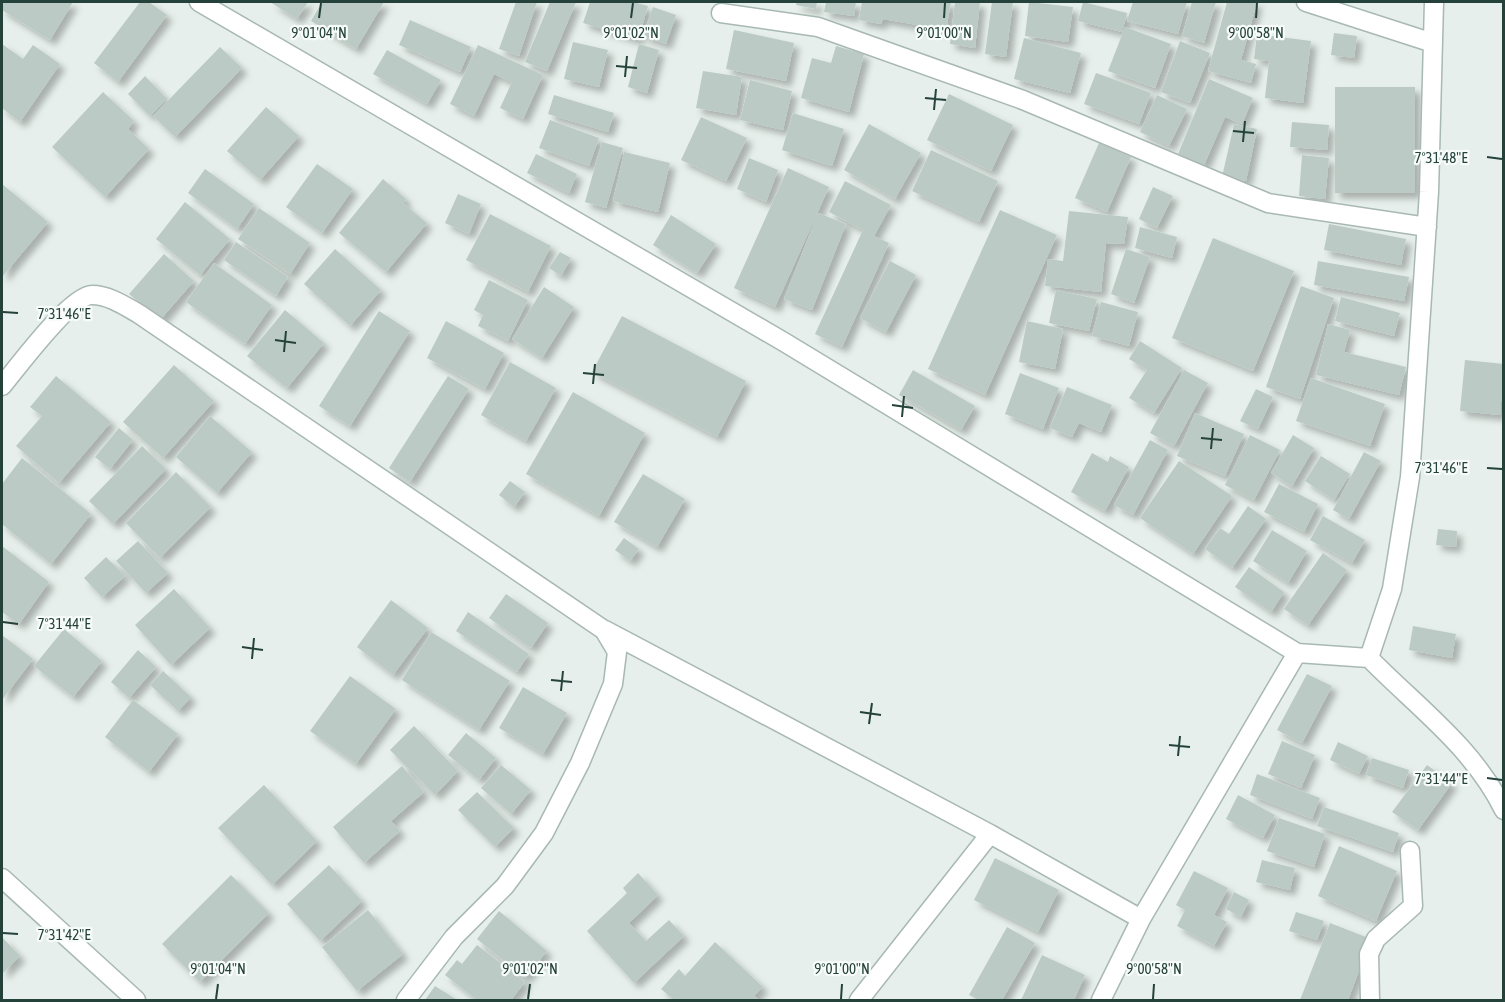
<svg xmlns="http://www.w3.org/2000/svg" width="1505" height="1002" font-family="'Asap Condensed',sans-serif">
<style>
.building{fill:#bbcac4;filter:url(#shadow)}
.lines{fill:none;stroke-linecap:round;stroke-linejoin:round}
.minor-casing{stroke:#a8b8b2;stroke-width:21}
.minor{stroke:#fff;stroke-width:18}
.ticks{fill:none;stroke:#24423a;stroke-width:2}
.ticks-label{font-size:15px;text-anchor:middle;fill:#24423a;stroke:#f7fbf9;stroke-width:4.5;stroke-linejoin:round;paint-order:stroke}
</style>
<defs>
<filter id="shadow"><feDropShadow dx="5.5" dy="5.5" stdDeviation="3" flood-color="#0004"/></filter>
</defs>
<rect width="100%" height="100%" fill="#e6efeb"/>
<path class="building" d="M2,2H73L50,40L2,10Z
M140,2H149L167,15L118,82L94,63Z
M270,2H308L297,19Z
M322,2H384L356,49L311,21Z
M516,2H537L519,56L499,49Z
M550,2H576L547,71L525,62Z
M590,2H633L648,6L638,40L583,23Z
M797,2H817L816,9L796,5Z
M826,2H856L854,16L824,12Z
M862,2H951L946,30L883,19L881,24L859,20Z
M955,2H980L975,48L950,44Z
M992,2H1013L1006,57L985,54Z
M1029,2L1073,7L1068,42L1025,36Z
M1083,2L1127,13L1122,32L1078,21Z
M1133,2H1187L1178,34L1127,21Z
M1192,2H1216L1204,43L1182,36Z
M1227,2H1257L1241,60L1256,64L1251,83L1208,71Z
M653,7L676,15L666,44L643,36Z
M410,20L471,47L460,72L399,45Z
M1125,27L1171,44L1155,88L1108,71Z
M734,30L794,43L786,81L726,69Z
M1334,33L1357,36L1354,58L1331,55Z
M1257,34L1311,41L1303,103L1265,98L1269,61L1254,59Z
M1024,38L1081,53L1070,93L1014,79Z
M1180,41L1210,53L1190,103L1161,92Z
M573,42L608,50L599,87L564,79Z
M2,44L23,59L33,45L60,64L20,122L2,108Z
M639,44L659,50L647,93L628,87Z
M478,45L543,75L523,119L500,108L512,82L494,74L474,116L450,104Z
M836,46L864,54L849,112L801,98L812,58L831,63Z
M220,47L242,68L175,137L153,116Z
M387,50L441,80L427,104L373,74Z
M703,71L742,77L736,115L696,108Z
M1096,73L1151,93L1139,124L1084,104Z
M145,76L167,99L150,116L128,94Z
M1209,79L1253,98L1242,124L1225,117L1204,165L1178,154Z
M750,80L792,91L783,130L740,120Z
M1335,87H1415V193H1335Z
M103,92L134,121L128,129L149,149L105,197L52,147Z
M949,94L1013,125L991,171L927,140Z
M554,95L614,113L608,132L548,114Z
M1157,95L1187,109L1169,146L1140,132Z
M266,107L299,136L260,180L227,151Z
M793,113L844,129L832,166L782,150Z
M701,117L747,138L726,181L681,160Z
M550,120L599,138L589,166L539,148Z
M1292,122L1329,125L1327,150L1290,147Z
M869,124L921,153L895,199L844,170Z
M1234,124L1257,129L1246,181L1222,177Z
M602,142L623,148L606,208L585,202Z
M1099,143L1131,157L1107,212L1075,198Z
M931,150L998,181L979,222L912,191Z
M624,152L670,163L658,212L613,201Z
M536,154L577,174L569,193L527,173Z
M1302,155L1329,158L1325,199L1299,196Z
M749,158L778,170L766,202L737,189Z
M317,164L353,189L322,233L286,207Z
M788,168L829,187L775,307L734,288Z
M205,169L254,204L237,229L188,193Z
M383,179L406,199L403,203L427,223L386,272L339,233Z
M845,181L891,205L874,236L889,243L842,347L815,334L863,230L829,212Z
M2,184L48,222L2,277Z
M1153,187L1173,196L1157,228L1139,219Z
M458,194L481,204L469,234L445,223Z
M185,202L230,239L200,275L156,239Z
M259,208L310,243L290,274L238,239Z
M1000,210L1057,235L985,395L928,369Z
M1069,211L1128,217L1124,244L1106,243L1101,292L1045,286L1048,259L1063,261Z
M818,213L846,224L812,310L784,299Z
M490,214L551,246L528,292L466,260Z
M671,215L716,244L697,273L653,245Z
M1329,224L1406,239L1401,265L1324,250Z
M1140,227L1177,237L1172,258L1135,248Z
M1213,238L1294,271L1253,371L1172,338Z
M236,242L288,277L276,296L224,260Z
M335,249L381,290L350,326L304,284Z
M1126,249L1150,257L1134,303L1111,294Z
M560,252L571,258L561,276L549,268Z
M164,254L194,281L160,320L129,294Z
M890,261L916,275L886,332L860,318Z
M1318,261L1409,277L1404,301L1314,285Z
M214,263L272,305L245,344L186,302Z
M489,280L528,300L508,341L478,326L483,315L474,310Z
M1301,286L1334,298L1300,399L1266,387Z
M544,287L574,307L542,358L512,339Z
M1056,290L1097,299L1089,331L1049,323Z
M1341,297L1400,313L1394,336L1335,321Z
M1101,302L1138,312L1129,346L1092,336Z
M285,310L324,343L287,388L247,356Z
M379,311L410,331L350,426L319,406Z
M622,316L746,381L717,437L592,372Z
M446,321L504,353L485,389L427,358Z
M1027,321L1063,329L1055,369L1019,362Z
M1328,324L1350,330L1344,352L1406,367L1399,395L1316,375Z
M1140,341L1182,368L1154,413L1129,398L1147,370L1129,359Z
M1465,360L1504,364L1500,415L1460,411Z
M510,362L556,388L526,441L481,415Z
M174,365L214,401L163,458L123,422Z
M913,370L975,406L961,430L899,395Z
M1184,370L1208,383L1174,446L1150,433Z
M1020,373L1059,388L1043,429L1005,414Z
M56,376L111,422L59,483L16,446L42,416L30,407Z
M448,376L469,389L410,482L389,468Z
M1311,378L1385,404L1370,446L1296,421Z
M1067,387L1112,405L1101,432L1079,423L1072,437L1050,428Z
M1256,389L1273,397L1258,429L1240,421Z
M573,392L645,433L599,516L526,474Z
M1195,413L1244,434L1225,476L1177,456Z
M210,416L252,452L217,493L176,457Z
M119,428L133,440L110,469L95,457Z
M1250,435L1280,450L1254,500L1225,485Z
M1293,435L1314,448L1292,486L1271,473Z
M1150,440L1168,450L1133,515L1114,505Z
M142,446L166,469L113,524L89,501Z
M1364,452L1381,461L1349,519L1333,510Z
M1092,453L1108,462L1110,456L1129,467L1105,511L1071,492Z
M1321,456L1350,474L1334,500L1305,481Z
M22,458L91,514L51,564L2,524V484Z
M1179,461L1232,496L1193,554L1140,518Z
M176,472L211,507L160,558L126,523Z
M643,474L685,499L657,547L614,522Z
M510,481L525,492L514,507L499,495Z
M1279,484L1318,504L1304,532L1264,512Z
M1248,506L1266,519L1232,568L1205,549L1220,528L1229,534Z
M1323,516L1365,540L1352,563L1310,540Z
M1438,529L1457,531L1456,547L1436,545Z
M1272,530L1307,551L1288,583L1253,561Z
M624,538L639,549L630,561L615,550Z
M138,541L168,573L146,593L116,561Z
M2,546L49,582L19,624L2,612Z
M1323,553L1347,570L1308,625L1284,609Z
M106,557L125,576L102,597L84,578Z
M1249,567L1284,592L1271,612L1235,587Z
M174,589L210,628L171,665L135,625Z
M506,594L548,623L531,648L489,618Z
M391,600L428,628L393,675L357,647Z
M468,612L529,654L517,672L456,631Z
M1413,626L1456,634L1452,658L1409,650Z
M64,629L102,661L73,697L34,666Z
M431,632L510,681L479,730L402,680Z
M2,635L33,659L2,700Z
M138,650L156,667L129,698L111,682Z
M163,671L191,697L178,711L150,685Z
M1307,674L1332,686L1302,743L1277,730Z
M350,676L396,709L356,764L310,731Z
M523,687L567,713L543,754L499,728Z
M133,700L178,734L149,772L105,737Z
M414,726L458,771L435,795L390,750Z
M466,733L496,758L479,780L448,755Z
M1282,741L1315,755L1301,788L1268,774Z
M1338,742L1368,756L1359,774L1330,760Z
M1372,758L1409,770L1403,788L1366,775Z
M501,765L531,790L511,814L481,788Z
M1427,765L1452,783L1418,830L1392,812Z
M402,766L424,792L391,821L400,831L364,863L333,827Z
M1257,774L1320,798L1312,819L1250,795Z
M264,785L317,841L272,885L218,828Z
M477,792L514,828L495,847L458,810Z
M1238,795L1275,815L1263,838L1226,819Z
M1324,807L1399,833L1393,852L1317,826Z
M1279,818L1325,834L1314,867L1267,851Z
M1339,846L1397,871L1376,921L1318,896Z
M995,858L1059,890L1038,932L974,900Z
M1262,860L1295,868L1290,890L1256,882Z
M329,865L362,901L320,941L287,904Z
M1194,871L1228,888L1214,915L1227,922L1214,946L1177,926L1185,910L1176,905Z
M638,873L658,895L629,923L646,941L669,920L684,936L634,983L587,931L627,893L623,888Z
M231,875L269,913L200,982L162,944Z
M1234,892L1249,900L1241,917L1226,909Z
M368,910L403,954L357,991L322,947Z
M499,911L547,951L525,978L477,939Z
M1296,912L1324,921L1317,940L1289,931Z
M1330,923L1371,939L1348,1000H1300Z
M1007,927L1035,943L1002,1000H979L969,995Z
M2,937L20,956L2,974Z
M715,942L763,987L754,996L759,1000H674L661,989L679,969L685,976Z
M477,945L525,982L511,1000H477L445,975L457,960L462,964Z
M1042,955L1085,975L1074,1000H1021Z
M435,986L457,1000H425Z"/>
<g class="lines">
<defs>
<path id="minor" d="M199,2L784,342L1297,653L1369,658L1392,589L1410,477L1429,192L1434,2
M1306,2L1433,43
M721,13L818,27L1023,100L1268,203L1427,227
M2,386C17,368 71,295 92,295C109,295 125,306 139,314L604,630L617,652L613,684L580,763L544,833L505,886L454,937L406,1000
M605,630L990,834
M1369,658C1417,707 1473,747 1504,810
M2,878L136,1000
M859,1000L990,834L1141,919
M1101,1000L1141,919L1297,653
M1370,1000L1369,954L1376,939L1413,906L1410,851"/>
</defs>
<use href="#minor" class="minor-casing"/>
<use href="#minor" class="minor"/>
</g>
<path class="ticks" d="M319,18L321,3M631,18L633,3M944,18L945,3M1256,18L1257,3M616,66L637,68M625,77L627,56M925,98L946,100M934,110L936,89M1233,131L1254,133M1243,142L1245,121M1487,157L1502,159M3,312L18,313M275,340L296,343M284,352L286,331M583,373L604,375M593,384L595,364M892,405L913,408M902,417L904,396M1201,438L1222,440M1211,449L1213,428M1487,468L1502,469M3,622L18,624M242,647L263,650M252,659L254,638M551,680L572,682M561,691L563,671M860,712L881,715M869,724L872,703M1169,745L1190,747M1178,756L1180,736M1487,778L1502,780M3,933L18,934M216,999L218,984M528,999L530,984M841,999L842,984M1153,999L1154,984"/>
<g class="ticks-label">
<text x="319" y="38">9°01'04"N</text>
<text x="631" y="38">9°01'02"N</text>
<text x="944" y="38">9°01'00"N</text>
<text x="1256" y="38">9°00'58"N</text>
<text x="1441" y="163">7°31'48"E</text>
<text x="64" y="319">7°31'46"E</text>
<text x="1441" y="473">7°31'46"E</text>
<text x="64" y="629">7°31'44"E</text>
<text x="1441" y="784">7°31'44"E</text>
<text x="64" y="940">7°31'42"E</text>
<text x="218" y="974">9°01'04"N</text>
<text x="530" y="974">9°01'02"N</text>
<text x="842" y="974">9°01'00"N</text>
<text x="1154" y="974">9°00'58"N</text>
</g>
<rect width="1505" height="1002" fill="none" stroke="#24423a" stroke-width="6"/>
</svg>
